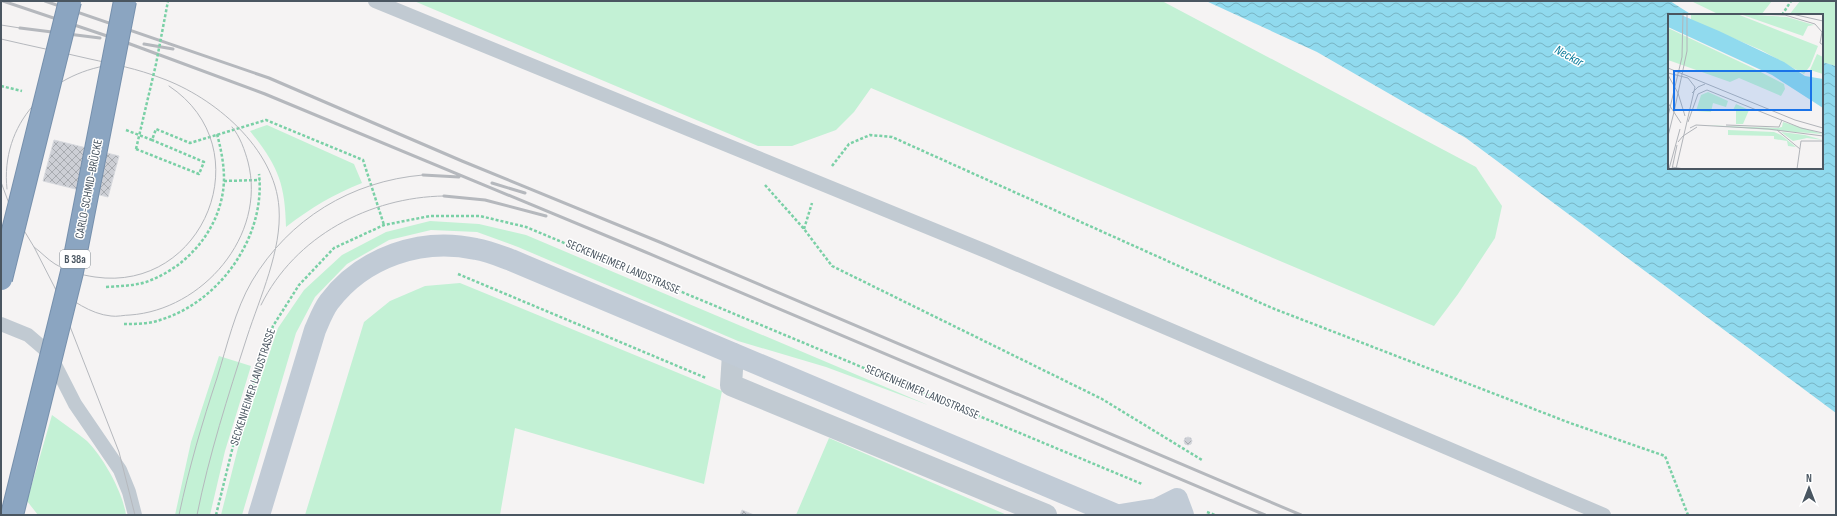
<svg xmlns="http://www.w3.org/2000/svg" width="1837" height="516" font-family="'Sofia Sans Condensed',sans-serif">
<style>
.green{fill:#c3f1d5}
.water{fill:url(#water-waves)}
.building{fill:url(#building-cross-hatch);stroke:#d7d9de}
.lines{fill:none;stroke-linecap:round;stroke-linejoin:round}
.path{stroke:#7ad0a6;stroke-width:2.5;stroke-dasharray:3 2;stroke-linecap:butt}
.lane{stroke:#c1cad2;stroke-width:14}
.street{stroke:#c1cad2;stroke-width:22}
.secondary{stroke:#c1cbd6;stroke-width:22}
.tram{stroke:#b5b8bd;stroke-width:1}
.rail{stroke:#b5b8bd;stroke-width:3}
.highway-bridge-casing{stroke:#7690ad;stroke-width:24;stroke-linecap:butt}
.path-bridge{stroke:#7ad0a6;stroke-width:2.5;stroke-dasharray:3 2;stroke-linecap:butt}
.highway-bridge{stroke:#8ba5c1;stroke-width:22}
.labels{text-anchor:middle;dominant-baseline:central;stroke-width:3;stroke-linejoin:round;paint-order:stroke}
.shield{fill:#fff;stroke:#808990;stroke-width:1}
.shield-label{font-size:11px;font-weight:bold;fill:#4a5661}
.street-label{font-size:12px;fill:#4a5661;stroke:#fff}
.water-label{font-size:13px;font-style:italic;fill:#0c7c9b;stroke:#fff}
.inset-road{fill:none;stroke:#b1b4b9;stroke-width:1}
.view{fill:#1a73e8;fill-opacity:0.15;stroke:#1a73e8;stroke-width:2}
.inset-edge{fill:none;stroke:#4a5661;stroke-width:2}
</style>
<defs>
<pattern id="water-waves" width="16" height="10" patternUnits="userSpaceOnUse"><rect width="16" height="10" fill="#90daee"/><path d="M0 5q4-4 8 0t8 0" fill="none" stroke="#78b4c4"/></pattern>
<pattern id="building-cross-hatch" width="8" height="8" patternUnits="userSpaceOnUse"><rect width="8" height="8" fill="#cdcfd5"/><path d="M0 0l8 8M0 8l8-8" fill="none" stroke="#a8abb0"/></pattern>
</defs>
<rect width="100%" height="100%" fill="#f5f3f3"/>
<path class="green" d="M414,1H1162L1476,167L1502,206L1495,238L1458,294L1434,326L871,88L854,112L836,130L792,146H758Z
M1691,1H1772L1761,15H1720Z
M1800,1H1836V66L1822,62V15H1789Z
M267,125L354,164L362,183C332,195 312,207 286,227C285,183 278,166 250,131Z
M430,221L479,224L526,235L928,405L826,367L738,341L518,247L477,232L431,230L389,240L347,264L315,297L296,333L242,515H221L240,440L278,328L304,290L342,255L386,232Z
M460,283L722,391L704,484L515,428L500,515H305L364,322L390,301L425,286Z
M219,356L251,366L225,451L210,515H175L191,442Z
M52,415C63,423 76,432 87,441C103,457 123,492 126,515H38L27,501Z
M829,438L1007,515H796Z"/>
<path class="water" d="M1206,1H1670L1692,15H1669V168H1822V62L1836,66V413L1466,138L1317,52Z"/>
<path class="building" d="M54,140L119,156L108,197L43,181Z
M1184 441a4 4 0 1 1 8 0a4 4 0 1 1-8 0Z
M742,510L754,515H740Z"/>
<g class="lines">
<path class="path" d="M1782,15L1791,1
M1,86L22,91
M126,130L152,140L156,129L190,143L266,120L363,160L384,225
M136,149L199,174L204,162L152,140
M832,166L849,144L870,135L892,137L1272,308L1570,423L1665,456L1688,515
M224,181L260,180
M765,185L804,229L832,266L1102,399L1202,460
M804,229L812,203
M458,274L706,378
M106,287C120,286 133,286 146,282C189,267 223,226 224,179C224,164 221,149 217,134
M124,324C136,324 149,324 160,320C220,302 266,236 259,174
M1207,512L1215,515
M216,515L235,438L273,326L299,285L334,248L384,225L430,216H480L526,227L1142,484"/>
<path class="lane" d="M375,1L988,252L1604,515
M1,324L28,335L49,353L75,404L120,470L129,492L135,515"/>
<path class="street" d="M733,354L731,385L1046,515"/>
<path class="secondary" d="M259,515L315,330C319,321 323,310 329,302C363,257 421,237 476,249C488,251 500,256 511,260L1116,515
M1120,515L1157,509L1177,499L1183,515"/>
<path class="tram" d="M1,25L20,28
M1,39C31,46 60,52 90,59C113,64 138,69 161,78C214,97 275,148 279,208C282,250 260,297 247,337C228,396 209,455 197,515
M1,182L11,209L34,247L55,288L119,452L135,515
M7,189C0,124 48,74 110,65
M34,247C41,252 47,259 55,264C67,271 81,275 95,277C204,293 263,148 169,86
M55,288C72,300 90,314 111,316C117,317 124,315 130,315C202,310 267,236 248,162C245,151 240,136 232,127
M261,305C295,236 370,197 444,196
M179,515C189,468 202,423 217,378C227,346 235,310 252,281C289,219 351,181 423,175"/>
<path class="rail" d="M3,1L122,41L265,94L643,251L1265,515
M45,1L269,78L462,161L662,243L1301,515
M20,28L100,38
M144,44L173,49
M423,175L459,177
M492,183L525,193
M444,196L485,200L546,216"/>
<defs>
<path id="highway-bridge" d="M1,279L70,1
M12,515L72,272L125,1"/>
</defs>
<use href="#highway-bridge" class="highway-bridge-casing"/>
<path class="path-bridge" d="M136,149L156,64L168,1"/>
<use href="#highway-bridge" class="highway-bridge"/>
</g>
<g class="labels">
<rect class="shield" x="60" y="250" width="30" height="18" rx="3"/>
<g class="shield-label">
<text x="75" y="259">B 38a</text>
</g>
<g class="street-label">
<text transform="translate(89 189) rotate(-79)">CARLO-SCHMID-BRÜCKE</text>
<text transform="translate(623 267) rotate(23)">SECKENHEIMER LANDSTRASSE</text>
<text transform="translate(253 387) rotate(-72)">SECKENHEIMER LANDSTRASSE</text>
<text transform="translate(922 392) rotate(23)">SECKENHEIMER LANDSTRASSE</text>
</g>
<g class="water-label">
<text transform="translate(1569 56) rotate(29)">Neckar</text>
</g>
</g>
<g transform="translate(1668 14)">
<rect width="155" height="155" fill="#f5f3f3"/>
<path d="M23,0H69L150,32L142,52L136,60L93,36L27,8L23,6ZM72,0L119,3L146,11L140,12L135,22ZM0,14L85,54L116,70L117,75L113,82L71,64L62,68L0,46ZM149,40L155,43V60L142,56ZM40,78L60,87L58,93L45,89L43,98L28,97L33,81ZM68,90L81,96L75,110H68V97L65,96ZM115,108L155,120L34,111L109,114L114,113ZM60,116L106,118L113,121L128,133L120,132L119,127L106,125V122L60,121ZM113,118L137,121L155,126L139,124L125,127Z" fill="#c3f1d5"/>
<path d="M0,0H11L51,17L116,48L137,62L155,65V94L104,61L0,13Z" fill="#90daee"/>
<path class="inset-road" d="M81,0L117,1L147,10L154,18L152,29L155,31M124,0L155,7M0,54L127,106L155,114M0,59L20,64L27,73L8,155M0,61L10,79L17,102M24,79L30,73L37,70M0,89L13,109M6,98L19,37V0M0,102L14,43L15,0M20,108L30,80L39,76L133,114L155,119M58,111L111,113L114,106M22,114L28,111L100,115L155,122M109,116L132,135M0,122L6,98M10,128L15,122L29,113M4,153L16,155M1,155L12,115M4,155L9,131M129,155L133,127H155"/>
<path class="view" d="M6,57H143V96H6Z"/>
<rect width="155" height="155" class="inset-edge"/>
</g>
<rect width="1837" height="516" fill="none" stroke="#4a5661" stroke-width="4"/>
<g transform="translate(1809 488)" stroke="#ffffff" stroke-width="3" paint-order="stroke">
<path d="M0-3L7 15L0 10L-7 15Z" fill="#4a5661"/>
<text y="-6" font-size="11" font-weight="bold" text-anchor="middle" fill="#4a5661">N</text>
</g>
</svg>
